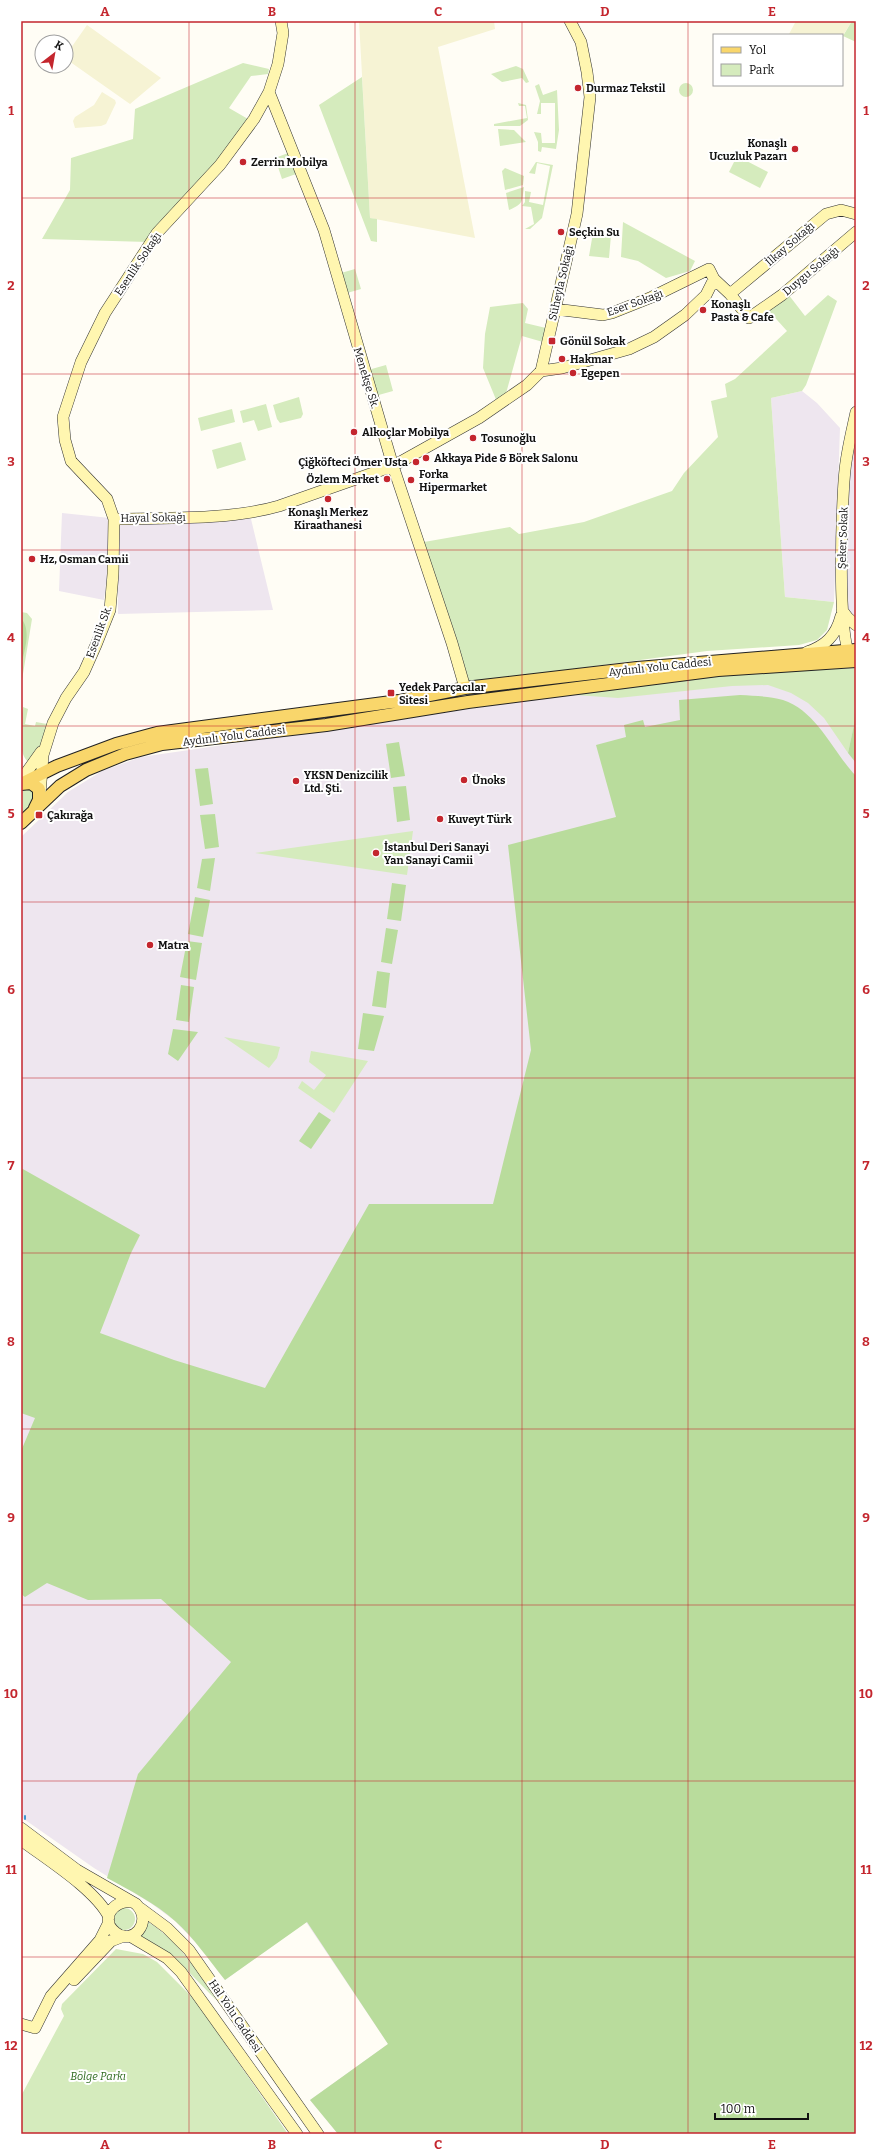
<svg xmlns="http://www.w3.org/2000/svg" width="877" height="2155" font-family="Bitter,serif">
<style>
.industrial{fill:#eee6ef}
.farmland{fill:#f6f3d4}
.green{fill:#d5ebbd}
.forest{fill:#b9dc9c}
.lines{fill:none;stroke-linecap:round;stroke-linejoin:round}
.stream{stroke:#3f96cf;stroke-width:2}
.secondary-casing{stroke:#333;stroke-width:12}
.primary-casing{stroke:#222;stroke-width:14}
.secondary{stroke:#fff6b0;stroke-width:11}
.primary{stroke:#f9d66b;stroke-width:12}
.grid{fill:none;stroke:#c4262e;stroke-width:1;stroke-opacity:0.55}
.poi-dot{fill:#c4262e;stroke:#fff;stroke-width:1.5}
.labels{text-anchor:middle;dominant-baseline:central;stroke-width:4;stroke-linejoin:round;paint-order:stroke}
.poi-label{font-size:11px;font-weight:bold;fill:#111;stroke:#fff;text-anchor:start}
.street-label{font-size:11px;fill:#111;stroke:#fff}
.park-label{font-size:11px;font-style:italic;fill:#2f6b1f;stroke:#fff}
.neatline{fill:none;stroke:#c4262e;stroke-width:1.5}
.grid-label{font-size:13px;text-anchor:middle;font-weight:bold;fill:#c4262e}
</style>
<rect width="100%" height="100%" fill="#fffdf5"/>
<path class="industrial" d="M802,391L817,403L840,428L834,602L785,597L771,398Z
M856,428V620L847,614L848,475Z
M62,513L110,518V551L104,600L59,591Z
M251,519L273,610L118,614V522Z
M856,668V2134H338L310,2100L388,2044L306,1922L225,1980L198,1945L175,1921L152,1904L94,1868L21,1817V837L68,792L102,771L141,757L661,681Z"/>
<path class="farmland" d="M359,21H494L495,29L438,47L475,238L370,218Z
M796,21H852L842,37V35H792L789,34Z
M87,25L161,78L130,104L66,59V55Z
M102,92L115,100L116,103L106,124L101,126L75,128L73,121L75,117L94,105Z"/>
<path class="green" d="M852,21H856V42L843,36Z
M243,63L269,69L268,74L251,76L229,108L248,119L218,162L175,206L148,242L42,239L70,190L71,158L133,139L135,109Z
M516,66L523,69L529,82L526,83L522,78L502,82L491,74Z
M362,77L370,218L377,219V242L371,241L319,105Z
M679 90a7 7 0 1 1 14 0a7 7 0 1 1-14 0Z
M539,84L543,95L557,90L559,130L556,149L542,147L541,152L538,151V142L534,132L541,133L542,143H555V103H541V114H537L540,101L535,86Z
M518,103L526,105L528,120L520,126H494V124L527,118L525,106H519Z
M498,129L514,130L526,142L500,146Z
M288,153L296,174L282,179L275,158Z
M737,156L768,172L760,188L729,172Z
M536,162L553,165L542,218L530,229H525L534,224L531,207L522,206L525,202V191L531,192L529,202L543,205L550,166L537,163L535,174L529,173Z
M505,168L524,176L523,185L505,190L502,171Z
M524,187C522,201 524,204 509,210L506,193Z
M623,222L695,261L690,271L666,278L638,261L621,257Z
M593,233L611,235L609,258L589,256Z
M355,269L361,289L347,293L341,273Z
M788,294L805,316L828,295L837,301L806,385L802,391L771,398L785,597L834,602L827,630L817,640L799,645L707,651L469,683L424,542L510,527L519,534L584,522L672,491L684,473L718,437L711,401L727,397L725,384L735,379L787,331L769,311Z
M523,303L528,309L525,323L546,328L543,342L522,336L505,397L497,402L483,368L485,334L490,307Z
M386,365L393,391L375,396L368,370Z
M299,397L303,414L301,418L280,423L277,419L273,405Z
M266,404L272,427L258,431L254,420L243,423L240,411Z
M232,409L235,422L201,431L198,418Z
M241,442L246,460L217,469L212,450Z
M21,612L27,613L32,619L21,686Z
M856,668L854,725L848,753L824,718L808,703L791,693L768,685L732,686L618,698L575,695L661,681L743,673Z
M23,707L28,709L25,724L35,726L36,722L47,724L45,737L33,764C15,760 21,721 23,707Z
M28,787L35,792L31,804L21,815V790Z
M413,831L407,875L255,853Z
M224,1037L280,1047L277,1058L269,1068Z
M311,1051L368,1061L334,1113L298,1088L302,1081L314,1090L326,1075L309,1062Z
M113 1919a11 11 0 1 1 22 0a11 11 0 1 1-22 0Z
M148,1922C177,1940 198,1971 216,2000L180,1963L140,1936L145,1930Z
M116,1949L143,1954L157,1962L194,1999L288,2134H21V2096L64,2016L61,2009L62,2004Z"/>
<path class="forest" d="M21,618C32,631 24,651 21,666Z
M856,691V763L848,753L854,725Z
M740,695C755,696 769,696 783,700C817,711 833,752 856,776V2134H338L310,2100L388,2044L307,1922L225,1980C209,1960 194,1938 175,1921C155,1903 131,1891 107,1878L138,1774L231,1662L161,1599L88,1600L47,1583L25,1597L21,1594V1451L35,1418L21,1413V1168L140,1235L131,1253L100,1333L174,1360L265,1388L369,1204H493L531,1050L508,845L616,817L596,745L626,737L624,725L643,720L645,727L680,720L679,700Z
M399,742L405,776L391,778L386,744Z
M208,768L213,804L200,806L195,769Z
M406,786L410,820L397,822L393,787Z
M215,814L219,847L205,849L200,815Z
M215,858L210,891L197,888L202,859Z
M392,883L406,885L401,921L387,919Z
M195,897L210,900L203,937L188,934Z
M386,928L398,930L392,964L381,962Z
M187,941L202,943L196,980L180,977Z
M377,971L390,973L386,1008L372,1006Z
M181,985L194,987L189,1022L176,1020Z
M363,1013L384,1016L374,1051L358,1049Z
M173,1029L198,1032L178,1061L168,1054Z
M319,1112L331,1120L311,1149L299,1141Z"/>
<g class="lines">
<path class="stream" d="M25,1816V1819"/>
<defs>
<path id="secondary" d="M269,92L324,230L393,466L452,643L465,688
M730,294L826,214L841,210L856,214
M555,309L603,315L612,313L652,297L709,269L714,279L730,294L749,318L782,295L856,232
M541,371L562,368L629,349L654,337L685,315L706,295L714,279
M114,519C164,518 231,520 279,506L393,466L479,418L527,385L541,371L577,214L590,97L587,72L581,42L570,21
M842,610L848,618L856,625
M807,652C825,646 836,636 841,616
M852,658C836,645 842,496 845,470C847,450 852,431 856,412
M21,780L41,752
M40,795L43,755L53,723L66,698L84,672L96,645L110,610L113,574L114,519L107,499L71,461L65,440L63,417L81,362L105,313L157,233L220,165L254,119L269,92L278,64L283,33L281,21
M21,1828L77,1870L136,1904C154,1922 132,1947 115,1932C99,1919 114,1900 130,1902
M21,1840C46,1859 95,1889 109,1917
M140,1908L167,1928L189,1950L318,2134
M130,1936L167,1958L181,1972L297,2134
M74,1980L111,1941L124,1936
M21,2024L35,2028
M35,2028L51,1996L100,1940L109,1922"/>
<path id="primary" d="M21,784L57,766L116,744L157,733L399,701L465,688L637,668L856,650
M21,784L31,783L39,789V800L35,808
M21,823L60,786L86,770L125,754L162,744L326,725L468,702L718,670L856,661"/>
</defs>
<use href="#secondary" class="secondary-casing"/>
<use href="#primary" class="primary-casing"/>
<use href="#secondary" class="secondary"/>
<use href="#primary" class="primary"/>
</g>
<path class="grid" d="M189,21V2134M355,21V2134M522,21V2134M688,21V2134M21,198H856M21,374H856M21,550H856M21,726H856M21,902H856M21,1078H856M21,1253H856M21,1429H856M21,1605H856M21,1781H856M21,1957H856"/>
<g class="poi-dot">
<circle cx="578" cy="88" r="4"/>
<circle cx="795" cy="149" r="4"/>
<circle cx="243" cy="162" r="4"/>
<circle cx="561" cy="232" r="4"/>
<circle cx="703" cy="310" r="4"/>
<rect x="548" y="337" width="8" height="8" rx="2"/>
<circle cx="562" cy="359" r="4"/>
<circle cx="573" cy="373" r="4"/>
<circle cx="354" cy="432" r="4"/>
<circle cx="473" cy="438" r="4"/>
<circle cx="426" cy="458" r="4"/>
<circle cx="416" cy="462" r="4"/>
<circle cx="387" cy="479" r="4"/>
<circle cx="411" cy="480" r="4"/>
<circle cx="328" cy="499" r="4"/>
<circle cx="32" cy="559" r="4"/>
<rect x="387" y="689" width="8" height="8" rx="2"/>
<circle cx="464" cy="780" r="4"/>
<circle cx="296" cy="781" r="4"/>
<rect x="35" y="811" width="8" height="8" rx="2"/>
<circle cx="440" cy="819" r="4"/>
<circle cx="376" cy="853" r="4"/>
<circle cx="150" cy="945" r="4"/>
</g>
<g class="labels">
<g class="poi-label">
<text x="586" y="88">Durmaz Tekstil</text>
<text x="787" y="143" text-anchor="end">Konaşlı<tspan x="787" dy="13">Ucuzluk Pazarı</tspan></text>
<text x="251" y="162">Zerrin Mobilya</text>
<text x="569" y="232">Seçkin Su</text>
<text x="711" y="304">Konaşlı<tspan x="711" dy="13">Pasta &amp; Cafe</tspan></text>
<text x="560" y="341">Gönül Sokak</text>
<text x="570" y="359">Hakmar</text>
<text x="581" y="373">Egepen</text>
<text x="362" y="432">Alkoçlar Mobilya</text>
<text x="481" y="438">Tosunoğlu</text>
<text x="434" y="458">Akkaya Pide &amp; Börek Salonu</text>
<text x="408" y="462" text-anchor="end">Çiğköfteci Ömer Usta</text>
<text x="419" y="474">Forka<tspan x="419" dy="13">Hipermarket</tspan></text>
<text x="379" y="479" text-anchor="end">Özlem Market</text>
<text x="328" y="512" text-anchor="middle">Konaşlı Merkez<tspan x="328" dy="13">Kiraathanesi</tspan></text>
<text x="40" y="559">Hz, Osman Camii</text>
<text x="399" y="687">Yedek Parçacılar<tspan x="399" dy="13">Sitesi</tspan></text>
<text x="304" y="775">YKSN Denizcilik<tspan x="304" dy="13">Ltd. Şti.</tspan></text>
<text x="472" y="780">Ünoks</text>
<text x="47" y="815">Çakırağa</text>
<text x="448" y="819">Kuveyt Türk</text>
<text x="384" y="847">İstanbul Deri Sanayi<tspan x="384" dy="13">Yan Sanayi Camii</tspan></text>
<text x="158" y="945">Matra</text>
</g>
<g class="street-label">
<text transform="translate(790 244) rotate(-41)">İlkay Sokağı</text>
<text transform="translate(138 264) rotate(-56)">Esenlik Sokağı</text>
<text transform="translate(811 271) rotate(-40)">Duygu Sokağı</text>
<text transform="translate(561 283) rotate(-77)">Süheyla Sokağı</text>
<text transform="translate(635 303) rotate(-20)">Eser Sokağı</text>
<text transform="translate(366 378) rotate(73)">Menekşe Sk.</text>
<text transform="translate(153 518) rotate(-1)">Hayal Sokağı</text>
<text transform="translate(843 538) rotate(-88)">Şeker Sokak</text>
<text transform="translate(99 632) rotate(-70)">Esenlik Sk.</text>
<text transform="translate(660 667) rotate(-6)">Aydınlı Yolu Caddesi</text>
<text transform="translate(234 736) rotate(-7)">Aydınlı Yolu Caddesi</text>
<text transform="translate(235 2016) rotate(56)">Hal Yolu Caddesi</text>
</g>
<g class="park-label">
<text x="98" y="2076">Bölge Parkı</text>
</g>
</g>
<rect width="877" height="2155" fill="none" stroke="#ffffff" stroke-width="44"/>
<rect x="713" y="34" width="130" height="52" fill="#ffffff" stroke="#a0a0a0"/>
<rect x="721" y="47" width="20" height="6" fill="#f9d66b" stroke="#a0a0a0"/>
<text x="749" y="54" font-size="12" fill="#111111">Yol</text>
<rect x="721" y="64" width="20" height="12" fill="#d5ebbd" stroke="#a0a0a0"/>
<text x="749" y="74" font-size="12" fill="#111111">Park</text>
<g transform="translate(54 54) rotate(31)"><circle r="19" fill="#ffffff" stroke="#a0a0a0"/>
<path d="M0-3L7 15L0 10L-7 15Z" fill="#c4262e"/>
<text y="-6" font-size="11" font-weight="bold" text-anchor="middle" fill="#111111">K</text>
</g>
<path d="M715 2113v6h93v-6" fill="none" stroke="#111111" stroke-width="2"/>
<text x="721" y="2113" font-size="12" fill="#111111" stroke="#ffffff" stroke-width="3" paint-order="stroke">100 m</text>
<rect x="22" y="22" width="833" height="2111" class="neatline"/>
<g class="grid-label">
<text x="105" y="16">A</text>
<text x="272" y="16">B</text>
<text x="438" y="16">C</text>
<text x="605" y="16">D</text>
<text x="772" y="16">E</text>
<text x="11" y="115">1</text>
<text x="866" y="115">1</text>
<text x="11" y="290">2</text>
<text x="866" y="290">2</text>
<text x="11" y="466">3</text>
<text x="866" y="466">3</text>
<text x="11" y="642">4</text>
<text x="866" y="642">4</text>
<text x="11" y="818">5</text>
<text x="866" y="818">5</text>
<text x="11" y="994">6</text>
<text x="866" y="994">6</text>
<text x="11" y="1170">7</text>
<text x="866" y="1170">7</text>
<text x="11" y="1346">8</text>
<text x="866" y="1346">8</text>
<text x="11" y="1522">9</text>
<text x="866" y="1522">9</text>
<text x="11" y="1698">10</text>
<text x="866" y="1698">10</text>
<text x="11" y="1874">11</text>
<text x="866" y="1874">11</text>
<text x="11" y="2050">12</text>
<text x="866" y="2050">12</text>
<text x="105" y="2149">A</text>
<text x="272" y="2149">B</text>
<text x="438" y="2149">C</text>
<text x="605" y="2149">D</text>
<text x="772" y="2149">E</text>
</g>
</svg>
